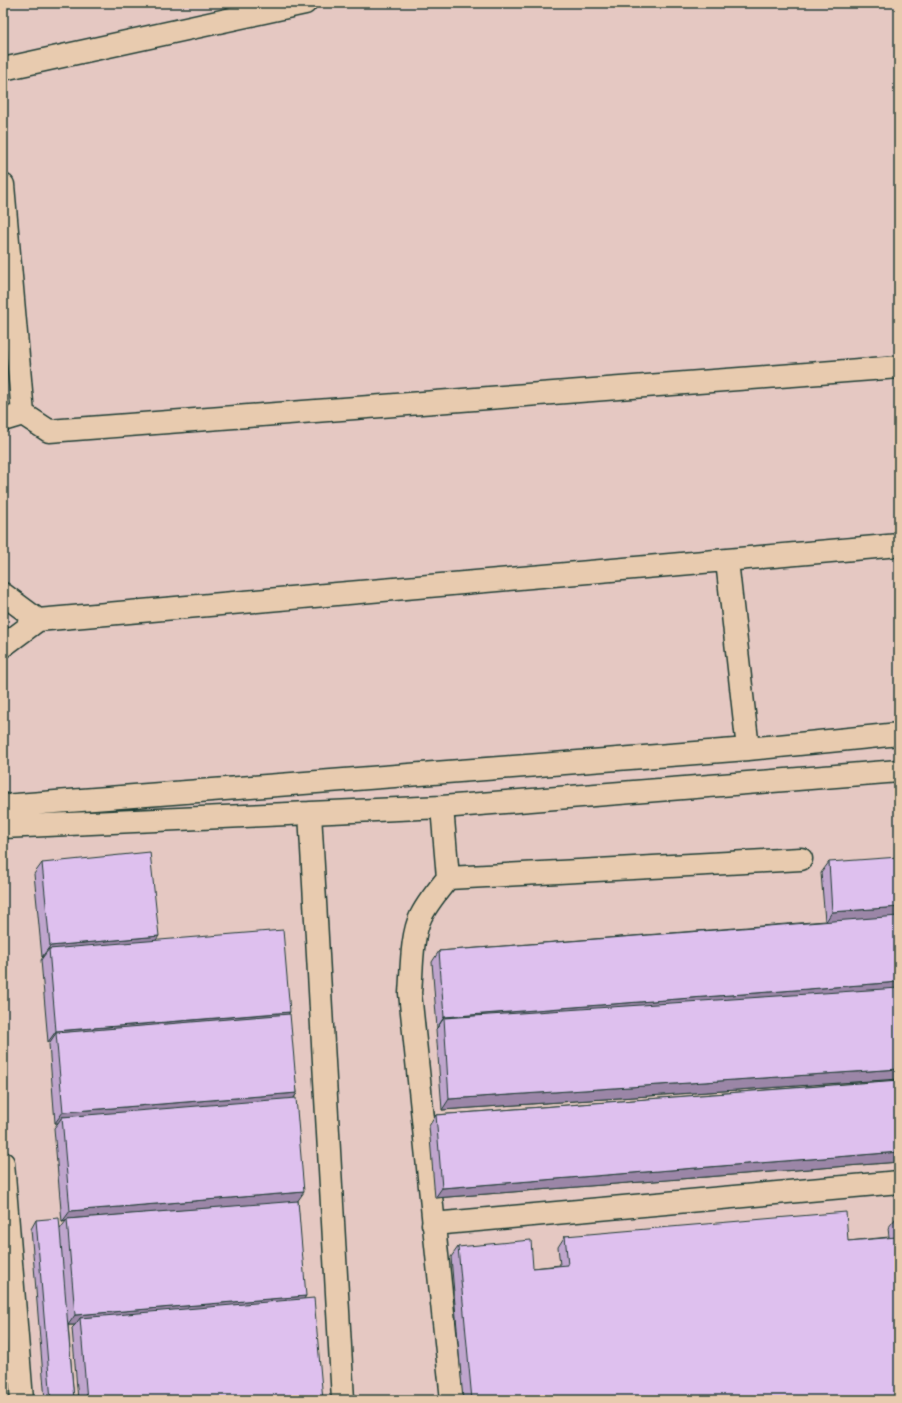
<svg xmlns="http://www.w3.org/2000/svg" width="902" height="1403" font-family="'Indie Flower',sans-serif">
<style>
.built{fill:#e5c8c2}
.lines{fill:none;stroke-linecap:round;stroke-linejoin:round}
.minor-casing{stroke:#1f3d34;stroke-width:25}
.minor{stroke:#e8cbaf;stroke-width:22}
.wall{fill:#bfa5cd;stroke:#1f3d34}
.shaded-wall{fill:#9b86a7;stroke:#1f3d34}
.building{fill:#dec0ee;stroke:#1f3d34}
</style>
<rect width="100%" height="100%" fill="#e8cbaf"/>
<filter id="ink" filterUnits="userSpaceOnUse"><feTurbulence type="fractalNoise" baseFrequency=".025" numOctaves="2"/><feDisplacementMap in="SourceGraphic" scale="8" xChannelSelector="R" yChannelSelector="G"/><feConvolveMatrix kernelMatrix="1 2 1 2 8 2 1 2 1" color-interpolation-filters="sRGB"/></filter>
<g filter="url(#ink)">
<path class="built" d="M3,3H899V1400H3Z"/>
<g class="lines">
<defs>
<path id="minor" d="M3,69L305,3
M3,185L23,414L49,431L899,367
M3,420L23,414
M727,561L748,749
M3,594L38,620
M3,646L38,620L899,545
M3,806L748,749L899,734
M442,807L448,878L801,859
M310,813L343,1400
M3,827L442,807L899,771
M448,878C438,890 428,902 421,916C411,936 412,971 410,993L452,1400
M3,1163L22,1400
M433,1224L899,1182"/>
</defs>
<use href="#minor" class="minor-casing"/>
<use href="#minor" class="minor"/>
</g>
<path class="wall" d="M829,862L899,1079L442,1110L436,1029L437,1028L432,962L439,951L825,921L821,873Z
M42,863L155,940L290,1012L288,1014L297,1093L294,1098L298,1201L304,1299L323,1400H78L72,1328L75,1325H68L74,1400H45L31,1229L36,1220L60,1229L66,1221L62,1222L54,1128L58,1123H55L49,1044L50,1042H48L41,960L43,957H42L34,874Z
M899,1080V1162L435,1198L429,1126L436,1115Z
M899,1217V1400H463L451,1257L458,1247L533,1268L560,1265L558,1247L565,1236L848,1241L889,1237L888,1228L896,1218Z"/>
<path class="shaded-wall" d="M899,907V917L825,923L832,912Z
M159,936L151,947L49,949L43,957H42L50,946Z
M899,982V992L444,1018L437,1028L444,1017Z
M290,1012L283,1023L56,1033L50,1042H48L56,1031Z
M899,1069V1079L442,1110L449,1099Z
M297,1093L290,1104L62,1117L58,1123H55L63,1112Z
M899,1152V1162L435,1198L442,1188Z
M304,1192L297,1202L67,1219L66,1221L62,1222L70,1211Z
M306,1296L299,1306L80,1318L75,1325H68L75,1315Z"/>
<path class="building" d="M150,852L159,936L50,946L42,863Z
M899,857V907L832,912L829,862Z
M899,916V982L444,1017L439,951Z
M283,930L290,1012L56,1031L49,949Z
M899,988V1069L449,1099L444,1018Z
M290,1014L297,1093L63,1112L56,1033Z
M899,1080V1152L442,1188L436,1115Z
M296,1098L304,1192L70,1211L62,1117Z
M298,1201L306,1296L75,1315L67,1219Z
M846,1212L848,1241L897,1237L896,1218L899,1217V1400H472L458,1247L531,1240L533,1268L568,1265L565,1236Z
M59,1218L74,1400H51L36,1220Z
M314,1298L323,1400H87L80,1318Z"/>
</g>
<rect width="902" height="1403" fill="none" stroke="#e8cbaf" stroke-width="16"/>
<rect x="8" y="8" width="886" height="1387" fill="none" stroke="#1f3d34" stroke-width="1.5" filter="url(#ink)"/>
</svg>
